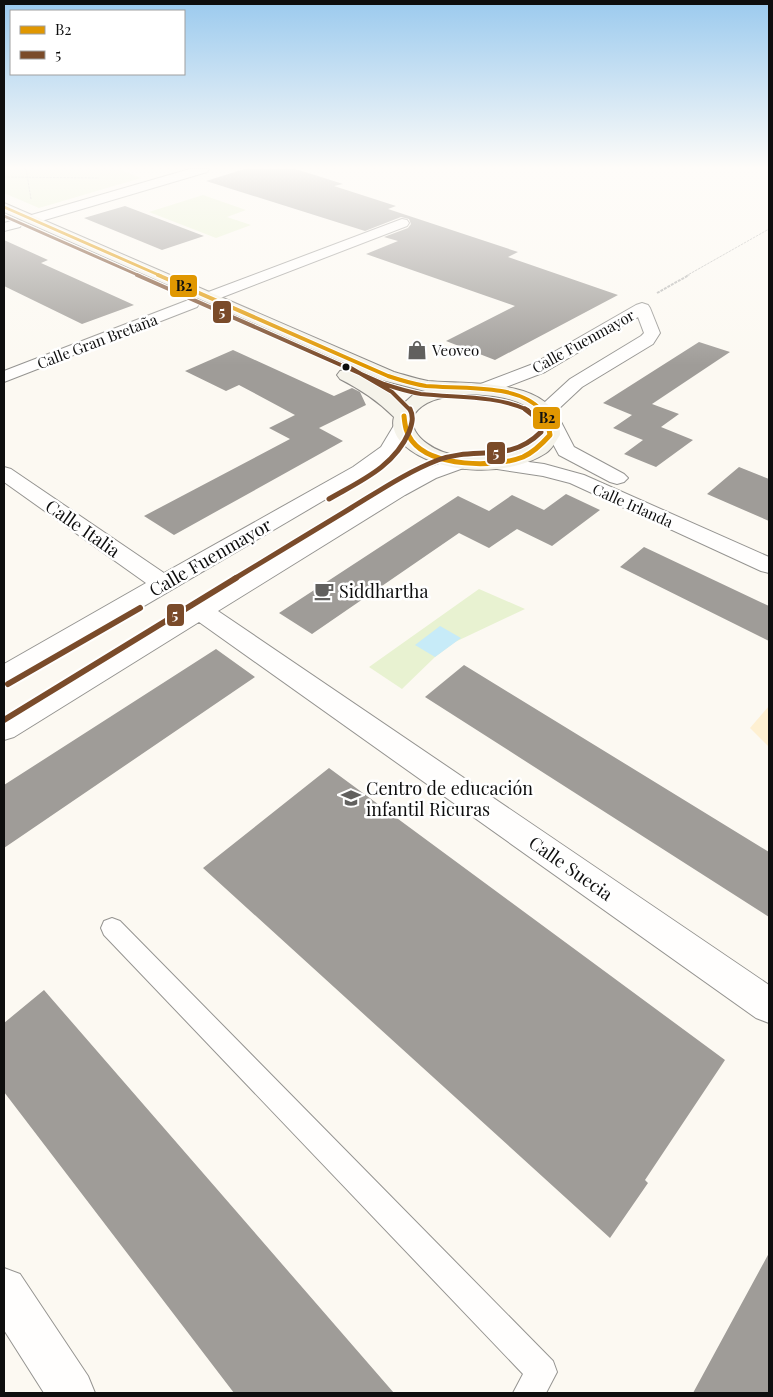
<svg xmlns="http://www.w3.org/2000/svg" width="773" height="1397" font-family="'Playfair Display',serif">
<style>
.green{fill:#e8f2d1}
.sand{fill:#fef0d2}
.water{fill:#c7ebf8}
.building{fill:#9f9c98}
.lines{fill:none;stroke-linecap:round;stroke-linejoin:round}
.service-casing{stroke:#959491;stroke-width:2}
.minor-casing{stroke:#959491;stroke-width:2}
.secondary-casing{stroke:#8c8a87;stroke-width:2}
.path-far1{stroke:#b8b8b6;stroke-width:1;stroke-dasharray:2.5 1;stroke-linecap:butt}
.path{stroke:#b8b8b6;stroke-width:2;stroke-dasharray:3 1;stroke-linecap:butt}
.service{fill:#fffefd;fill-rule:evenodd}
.minor{fill:#fffefd;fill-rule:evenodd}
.secondary{fill:#f5f3ea;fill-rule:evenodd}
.bus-1-far2-casing{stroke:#fff;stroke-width:5}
.bus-1-far1-casing{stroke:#fff;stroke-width:6}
.bus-1-casing{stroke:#fff;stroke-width:8}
.bus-2-far3-casing{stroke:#fff;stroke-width:5}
.bus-2-far2-casing{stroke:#fff;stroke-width:6}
.bus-2-far1-casing{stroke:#fff;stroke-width:8}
.bus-2-casing{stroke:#fff;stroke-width:10}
.bus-1-far2{stroke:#e09701;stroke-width:3}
.bus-1-far1{stroke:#e09701;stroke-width:4}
.bus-1{stroke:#e09701;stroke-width:5}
.bus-2-far3{stroke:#7a4b2a;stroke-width:3}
.bus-2-far2{stroke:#7a4b2a;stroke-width:4}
.bus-2-far1{stroke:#7a4b2a;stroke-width:5}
.bus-2{stroke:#7a4b2a;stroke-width:6}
.bus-dot{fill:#0e0e0e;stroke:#fff;stroke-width:2}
.labels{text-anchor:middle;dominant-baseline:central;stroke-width:5;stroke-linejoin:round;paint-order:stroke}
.far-street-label{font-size:15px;fill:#0e0e0e;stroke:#fff}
.far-poi-label{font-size:15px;fill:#0e0e0e;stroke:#fff;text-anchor:start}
.street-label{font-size:18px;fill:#0e0e0e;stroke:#fff}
.poi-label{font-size:18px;fill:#0e0e0e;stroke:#fff;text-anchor:start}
.line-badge{stroke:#fff;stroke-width:2}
.badge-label{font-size:14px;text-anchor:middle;font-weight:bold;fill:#fff}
.pale-badge-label{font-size:14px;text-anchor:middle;font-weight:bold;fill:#111}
</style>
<rect width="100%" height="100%" fill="#fcf9f2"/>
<path class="green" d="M4,169H118L141,178L39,208L4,193Z
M203,195L246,210L227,217L251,225L216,238L149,212Z
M479,589L525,609L455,642L435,657L402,689L369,667Z"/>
<path class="sand" d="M769,706V747L750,728Z"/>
<path class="water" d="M440,626L461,638L435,657L415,645Z"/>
<path class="building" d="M244,169H296L343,184L334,186L396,206L388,209L518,252L508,257L618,295L495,360L446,341L515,306L366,254L398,241L384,237L408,228L411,224L409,219L401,217L365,231L206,181Z
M125,206L204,236L162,250L84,218Z
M4,240L48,260L41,263L134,305L82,324L4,286Z
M699,342L730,352L652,404L679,414L661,427L693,440L656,467L624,454L643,440L613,428L632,415L603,403Z
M233,350L334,396L352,388L360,392L366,405L319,428L343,441L174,535L144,516L290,439L269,428L295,415L239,385L226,391L185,371Z
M739,467L769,479V521L707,494Z
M566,494L600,510L552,546L517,529L489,548L459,533L312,634L279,613L458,496L489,511L512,495L544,510Z
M644,547L769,606V641L620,567Z
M216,649L255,677L4,848V785Z
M464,665L769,852V917L425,697Z
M329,768L725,1060L645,1180L648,1183L610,1238L203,868Z
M44,990L394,1393H234L4,1092V1023Z
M769,1253V1393H693Z"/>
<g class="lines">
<defs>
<path id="service" d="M112,918L120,921L553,1361L557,1372L546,1393H513L523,1374L104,935L101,928L104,921Z"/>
<path id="minor" d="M190,169H209L207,172L38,222H28L26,219L28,216Z
M402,219L407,220L409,223L407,226L215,300H203L201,297L203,294Z
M15,220L20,221L22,224L20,227L4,231V223Z
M191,299L197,301L199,304L197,307L4,382V371Z
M642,303L648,305L650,308L660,333L653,344L582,387L552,415L557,416L560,420L574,447L624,474L628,478L624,482L617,484L610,482L559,455L540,420L542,417L537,416L534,412L570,379L641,336L644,333L638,317L545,372L485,395L478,393L476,389L478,385L533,364L636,305Z
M403,420L410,422L413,426L396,455L367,475L13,683L4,685V664L146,583L4,482V467L11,469L164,573L353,467L381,447L396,422Z
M462,456L469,458L472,462L469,466L436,478L405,495L218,611L769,985V1023L756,1018L199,622L14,737L4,740V717L389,485L422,470Z
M491,457L544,464L584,475L769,557V573L761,571L570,483L543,476L484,467L481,463L484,459Z
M4,1268L20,1274L88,1376L95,1393H44L4,1330Z"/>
<path id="secondary" d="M4,203L394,372C405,375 417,379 428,381C467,385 561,376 560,435C556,441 552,449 546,453C508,478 437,475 404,445C396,438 391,427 394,417C378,401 360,389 340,379L337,375L340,371C359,366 389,391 403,404L413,395L425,391L382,380L4,212ZM468,394C492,395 525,397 539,419L540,435C531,448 516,453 500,455C482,458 460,458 443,452C421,444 396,420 427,403C439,397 454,395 468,394Z"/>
</defs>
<use href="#service" class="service-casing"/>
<use href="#minor" class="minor-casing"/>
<use href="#secondary" class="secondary-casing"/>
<path class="path-far1" d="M26,169L31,199
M4,177L99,178
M686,276L769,229"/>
<path class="path" d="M657,293L689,275"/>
<use href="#service" class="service"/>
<use href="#minor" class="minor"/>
<use href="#secondary" class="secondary"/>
<defs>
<path id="bus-1-far2" d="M4,207L161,276"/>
<path id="bus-1-far1" d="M158,275L388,376C400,380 413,384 426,386C458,389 518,383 541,410"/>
<path id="bus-1" d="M404,416C405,426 406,433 412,441C432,467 495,468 523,457C534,452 542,444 550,435L547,418L540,409"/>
<path id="bus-2-far3" d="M4,216L140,276"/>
<path id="bus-2-far2" d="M137,275L384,384C396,388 409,392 421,394C458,398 494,395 528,410
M344,364L392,392L410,410"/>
<path id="bus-2-far1" d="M329,499C360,481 394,467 409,432C412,424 414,417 410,409
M234,579C273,555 312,532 351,508C379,491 407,472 438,460C475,446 509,464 541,432L538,419L525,409"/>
<path id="bus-2" d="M8,684L140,608
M4,720L236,578"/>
</defs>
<use href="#bus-1-far2" class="bus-1-far2-casing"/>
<use href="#bus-1-far1" class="bus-1-far1-casing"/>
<use href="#bus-1" class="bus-1-casing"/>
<use href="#bus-2-far3" class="bus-2-far3-casing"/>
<use href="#bus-2-far2" class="bus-2-far2-casing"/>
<use href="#bus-2-far1" class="bus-2-far1-casing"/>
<use href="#bus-2" class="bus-2-casing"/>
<use href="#bus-1-far2" class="bus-1-far2"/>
<use href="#bus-1-far1" class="bus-1-far1"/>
<use href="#bus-1" class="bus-1"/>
<use href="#bus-2-far3" class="bus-2-far3"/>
<use href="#bus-2-far2" class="bus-2-far2"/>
<use href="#bus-2-far1" class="bus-2-far1"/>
<use href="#bus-2" class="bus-2"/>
</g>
<linearGradient id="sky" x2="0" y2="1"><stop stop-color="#9bcaee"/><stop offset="0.46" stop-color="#fefcf9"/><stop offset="1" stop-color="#fefcf9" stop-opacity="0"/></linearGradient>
<rect width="773" height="365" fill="url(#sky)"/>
<defs>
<symbol id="shop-bare" viewBox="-9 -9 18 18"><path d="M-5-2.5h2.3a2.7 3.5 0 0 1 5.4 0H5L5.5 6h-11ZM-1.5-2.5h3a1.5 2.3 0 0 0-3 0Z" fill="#61605e" stroke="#fff" stroke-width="2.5" paint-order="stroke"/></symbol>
<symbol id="cafe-bare" viewBox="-9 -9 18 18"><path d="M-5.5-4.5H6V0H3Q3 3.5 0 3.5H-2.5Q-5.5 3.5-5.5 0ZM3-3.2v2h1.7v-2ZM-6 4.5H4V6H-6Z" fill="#61605e" stroke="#fff" stroke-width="2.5" paint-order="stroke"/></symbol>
<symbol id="school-bare" viewBox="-9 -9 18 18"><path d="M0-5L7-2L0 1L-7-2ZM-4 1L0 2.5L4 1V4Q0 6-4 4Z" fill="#61605e" stroke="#fff" stroke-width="2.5" paint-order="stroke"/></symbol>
</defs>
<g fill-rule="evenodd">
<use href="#shop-bare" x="403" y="336" width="28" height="28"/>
<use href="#cafe-bare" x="310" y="577" width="28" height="28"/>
<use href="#school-bare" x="337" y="784" width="28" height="28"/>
</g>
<circle class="bus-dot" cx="346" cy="367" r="4.5"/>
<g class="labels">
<g class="far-street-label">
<text transform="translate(97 341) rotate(-21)">Calle Gran Bretaña</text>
<text transform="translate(583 341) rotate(-29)">Calle Fuenmayor</text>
<text transform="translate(633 505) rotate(24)">Calle Irlanda</text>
</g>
<g class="far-poi-label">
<text x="432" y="350">Veoveo</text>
</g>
<g class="street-label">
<text transform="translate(83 528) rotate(35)">Calle Italia</text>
<text transform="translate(210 557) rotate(-30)">Calle Fuenmayor</text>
<text transform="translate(571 868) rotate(35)">Calle Suecia</text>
</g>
<g class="poi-label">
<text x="339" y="591">Siddhartha</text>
<text x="366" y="788">Centro de educación<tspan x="366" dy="21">infantil Ricuras</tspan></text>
</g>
</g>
<g class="line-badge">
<rect x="169" y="274" width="29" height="24" rx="5" fill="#e09701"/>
<rect x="212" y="300" width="20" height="24" rx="5" fill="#7a4b2a"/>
<rect x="532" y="406" width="29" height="24" rx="5" fill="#e09701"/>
<rect x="486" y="441" width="20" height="24" rx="5" fill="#7a4b2a"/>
<rect x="166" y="603" width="19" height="24" rx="5" fill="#7a4b2a"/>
</g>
<g class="badge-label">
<text x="222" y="317">5</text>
<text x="496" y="458">5</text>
<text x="175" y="620">5</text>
</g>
<g class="pale-badge-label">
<text x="184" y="291">B2</text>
<text x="547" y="423">B2</text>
</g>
<rect width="773" height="1397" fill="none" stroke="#0e0e0e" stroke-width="10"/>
<rect x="10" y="10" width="175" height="65" fill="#ffffff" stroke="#9f9f9f"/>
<rect x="20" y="26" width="25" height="8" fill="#e09701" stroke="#9f9f9f"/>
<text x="55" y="35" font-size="15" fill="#0e0e0e">B2</text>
<rect x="20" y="51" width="25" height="8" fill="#7a4b2a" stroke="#9f9f9f"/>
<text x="55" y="60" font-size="15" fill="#0e0e0e">5</text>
</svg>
